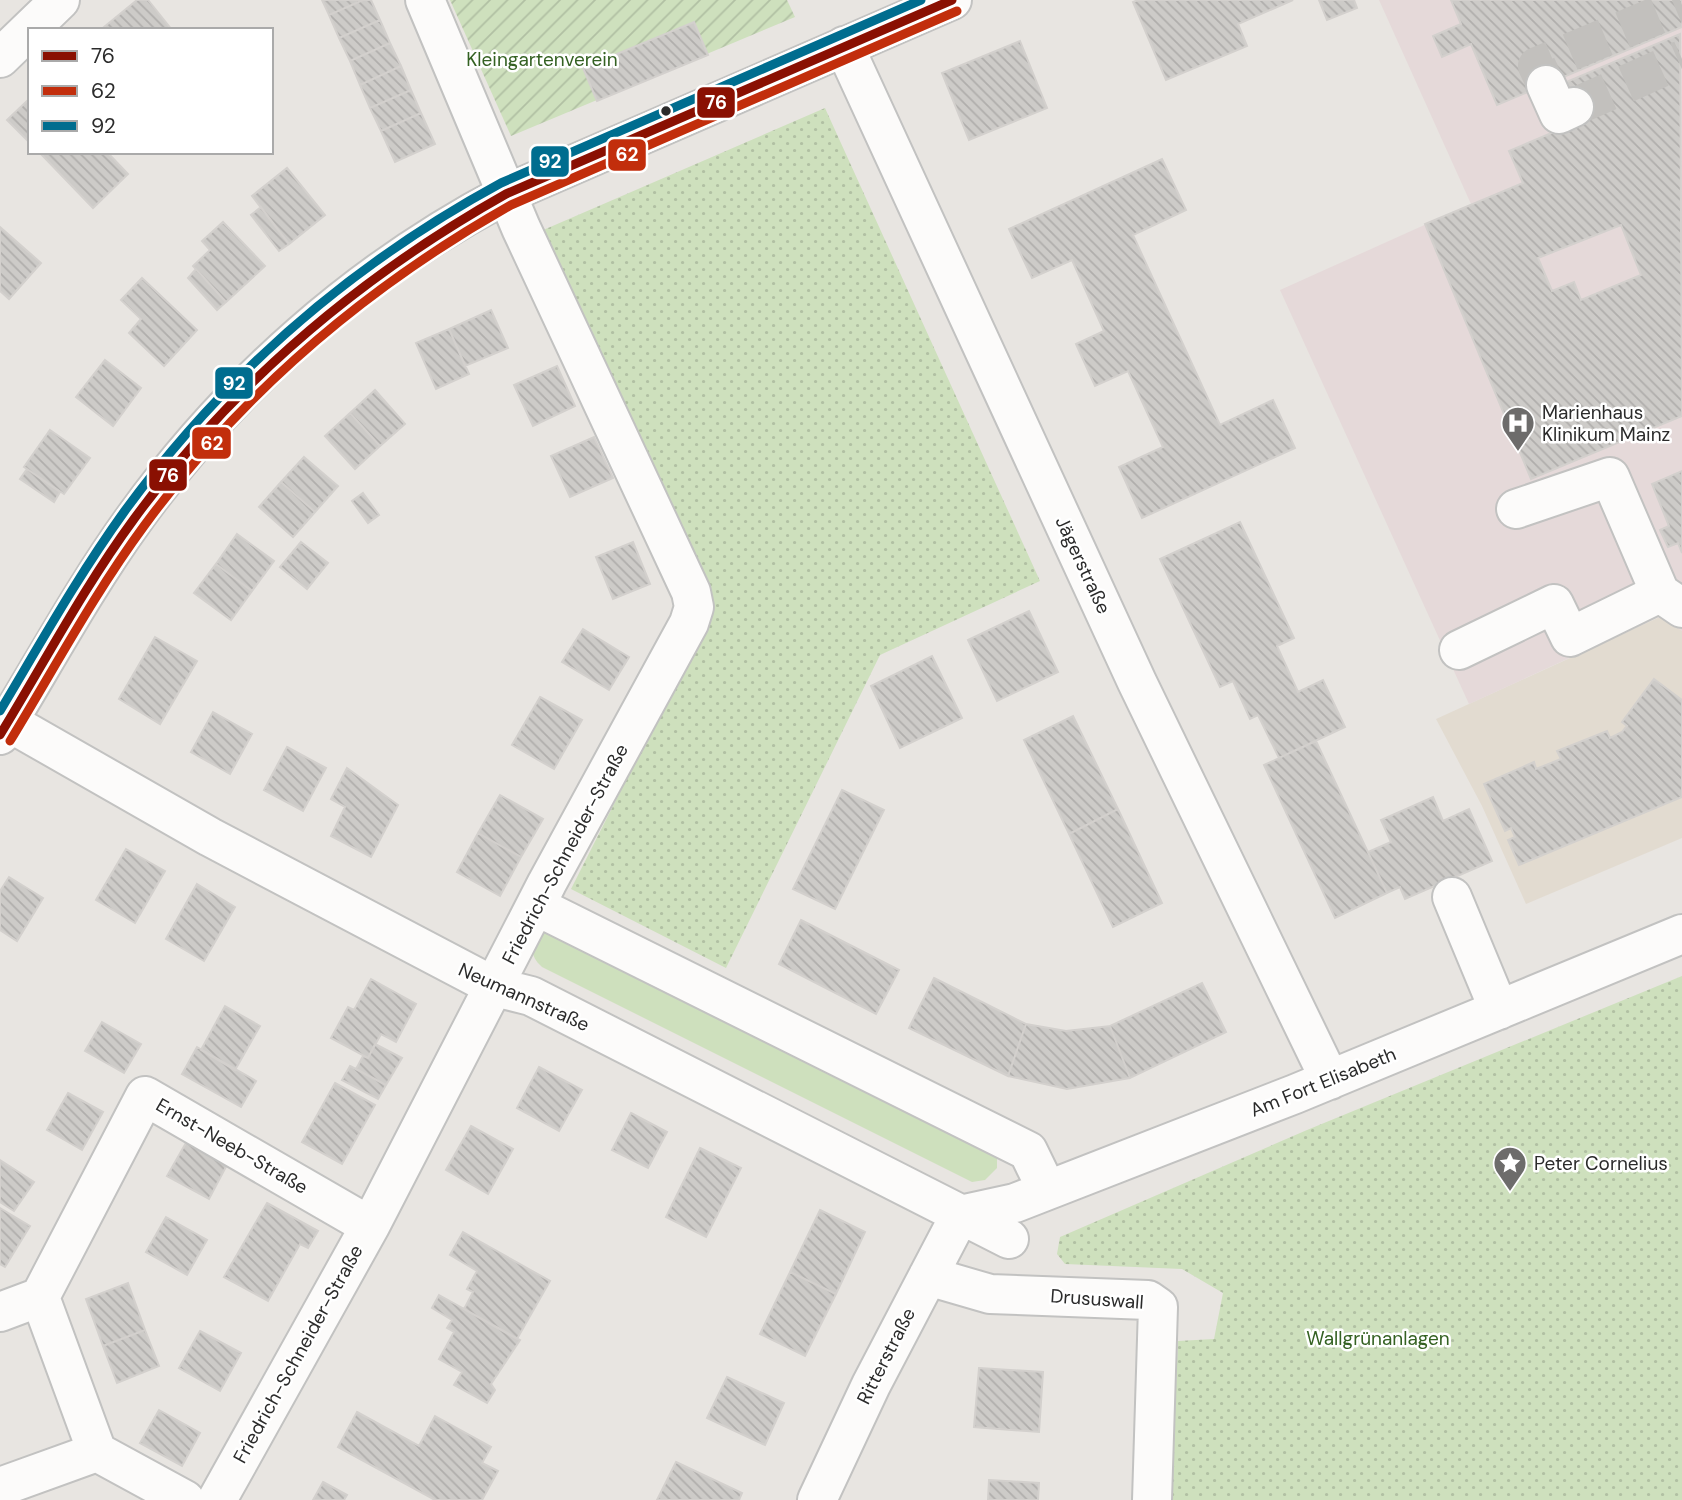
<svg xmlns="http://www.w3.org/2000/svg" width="1682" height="1500" font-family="'DM Sans',sans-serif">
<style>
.education{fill:#e2dbd0}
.medical{fill:#e5d9d9}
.grass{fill:#cee0bd}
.park{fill:url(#park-dots)}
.garden{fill:url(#garden-furrows)}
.building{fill:url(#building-back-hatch);stroke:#d3d0cd;stroke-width:2;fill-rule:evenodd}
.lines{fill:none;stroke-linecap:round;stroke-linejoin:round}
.minor-tunnel{stroke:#c2c0bd;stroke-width:38;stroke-dasharray:38 19;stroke-linecap:butt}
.minor-casing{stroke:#c2c2c1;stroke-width:42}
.minor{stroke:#fcfbfa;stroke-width:38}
.bus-1-casing{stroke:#fff;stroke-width:14}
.bus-2-casing{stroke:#fff;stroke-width:14}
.bus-3-casing{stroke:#fff;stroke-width:14}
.bus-1{stroke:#8a1002;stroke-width:9}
.bus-2{stroke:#c22e0c;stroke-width:9}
.bus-3{stroke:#006d8f;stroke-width:9}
.bus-dot{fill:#2b2b2b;stroke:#fff;stroke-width:2.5}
.labels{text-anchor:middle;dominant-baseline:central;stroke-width:5;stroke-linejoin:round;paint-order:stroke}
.park-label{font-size:19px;fill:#346122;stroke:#fff}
.poi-label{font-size:19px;fill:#2b2b2b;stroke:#fff;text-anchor:start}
.street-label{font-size:19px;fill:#2b2b2b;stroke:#fff}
.line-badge{stroke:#fff;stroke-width:2.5}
.badge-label{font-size:19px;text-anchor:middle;font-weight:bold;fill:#fff}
</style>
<defs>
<pattern id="park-dots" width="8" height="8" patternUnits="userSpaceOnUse" patternTransform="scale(1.75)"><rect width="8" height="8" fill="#cee0bd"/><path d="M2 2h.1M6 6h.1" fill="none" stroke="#b1c0a3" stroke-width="1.8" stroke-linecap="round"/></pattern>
<pattern id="garden-furrows" width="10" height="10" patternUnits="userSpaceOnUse" patternTransform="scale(1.75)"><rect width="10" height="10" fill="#cee0bd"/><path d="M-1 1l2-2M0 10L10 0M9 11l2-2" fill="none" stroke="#b1c0a3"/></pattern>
<pattern id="building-back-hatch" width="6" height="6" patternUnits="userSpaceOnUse" patternTransform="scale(1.75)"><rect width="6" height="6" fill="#cdcbc8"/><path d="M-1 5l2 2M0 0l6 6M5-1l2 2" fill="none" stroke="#b0aeac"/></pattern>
</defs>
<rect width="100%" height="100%" fill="#e8e5e1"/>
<path class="education" d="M1662,616L1682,631V838L1526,904L1482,806L1436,719Z"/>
<path class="medical" d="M1379,0H1682V631L1661,616L1469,704L1280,290L1471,204Z"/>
<path class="grass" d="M548,928L997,1154V1168L985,1180L972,1182L542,967C526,953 532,939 548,928Z"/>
<path class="park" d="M825,108L1040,581L880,655L726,968L571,889L701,632L541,231Z
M1682,976V1500H1171L1178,1341L1214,1339L1223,1293L1182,1269L1065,1264L1057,1254L1060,1237L1307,1130Z"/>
<path class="garden" d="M450,0H787L795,17L511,136Z"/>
<path class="building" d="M137,0H148L172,30H107L104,27Z
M322,0H363L329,15Z
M363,0H371L380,20L339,38L329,15Z
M1138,0H1293L1238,24L1247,46L1166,80L1133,2Z
M1319,0H1354L1357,8L1327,20Z
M1451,0H1682V27L1497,105L1471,44L1442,57L1433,36L1461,24Z
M380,20L390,43L350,61L339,38Z
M694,22L708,55L597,101L583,68Z
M1680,34L1682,416L1531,479L1425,224L1523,183L1509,151L1580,121L1564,83ZM1621,225L1641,275L1581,300L1574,282L1552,291L1538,258Z
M1020,41L1047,108L969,140L942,73Z
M390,43L401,66L360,85L350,61Z
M401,66L411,90L370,108L360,85Z
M411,90L421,113L381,131L370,108Z
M30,98V143L7,120Z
M421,113L435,144L395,162L381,131Z
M39,152H107L128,174L93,208Z
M1162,159L1186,210L1133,235L1220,425L1273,400L1295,448L1142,518L1119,467L1163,447L1128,371L1095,386L1076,344L1104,331L1072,260L1032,278L1009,229Z
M287,168L325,215L289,244L252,196Z
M261,207L289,244L279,251L251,215Z
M223,222L265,266L226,302L193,266L210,250L202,241Z
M0,227L41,263L9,299L0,291Z
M196,269L226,302L217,310L188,278Z
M142,278L197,330L164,366L129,333L141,319L121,300Z
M491,310L508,348L465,366L449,329Z
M449,329L469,374L436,389L416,343Z
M105,360L141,388L113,426L76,397Z
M557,366L575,406L533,426L514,385Z
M375,390L405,424L380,446L350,413Z
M350,413L380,446L355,469L325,436Z
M50,430L90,458L64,494L24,467Z
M594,437L613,478L570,497L551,456Z
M304,457L338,486L315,512L281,482Z
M27,469L60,492L54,502L20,479Z
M1682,471V553L1678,543L1668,547L1660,530L1669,526L1652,484Z
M281,482L315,512L293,537L259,507Z
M363,493L379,515L368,523L352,501Z
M1240,522L1294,638L1277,646L1298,692L1323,680L1345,727L1279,758L1258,715L1250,719L1233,681L1220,687L1160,559Z
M237,534L274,561L252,591L216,564Z
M301,542L328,563L307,589L280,567Z
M633,542L650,584L613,599L596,557Z
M216,564L252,591L231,620L194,593Z
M1029,611L1058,672L997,701L968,640Z
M583,629L629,657L609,690L562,662Z
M155,637L197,661L160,724L119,699Z
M932,656L962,718L900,748L871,686Z
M1654,679L1682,700V797L1519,865L1508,840L1515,837L1511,828L1505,831L1484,784L1534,762L1536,769L1561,759L1557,751L1607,731L1610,738L1622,732L1627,726L1622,722Z
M540,697L582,720L554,769L512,745Z
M213,712L252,734L230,774L191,752Z
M1073,716L1118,809L1069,834L1024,740Z
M1316,741L1387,893L1335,918L1264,765Z
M287,747L326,768L303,811L264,790Z
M347,768L398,805L371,857L331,836L345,807L331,799Z
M842,790L884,810L835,909L793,889Z
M500,795L543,819L521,857L478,833Z
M1433,797L1443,821L1469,809L1492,861L1405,899L1400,887L1387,893L1368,852L1391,842L1381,820Z
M1118,809L1162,903L1113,927L1069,834Z
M478,833L521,857L500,896L457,872Z
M126,849L165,871L135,923L96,900Z
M9,877L43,898L17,941L0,930V891Z
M197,884L235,907L204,961L166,939Z
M801,920L899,970L876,1014L779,964Z
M934,978L1026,1024L1008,1076L909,1028Z
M371,979L416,1004L396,1042L381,1034L368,1058L331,1038L348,1007L354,1010Z
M1202,983L1226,1032L1130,1078L1110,1026Z
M225,1006L260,1026L235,1070L201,1050Z
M102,1022L141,1044L124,1073L85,1051Z
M1026,1024L1066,1031L1110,1026L1130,1078L1067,1089L1008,1076Z
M375,1044L402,1058L386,1085L356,1069L363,1056L368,1058Z
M197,1047L256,1081L241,1107L182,1074Z
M350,1066L386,1085L378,1099L342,1080Z
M539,1067L582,1090L559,1131L517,1108Z
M335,1083L375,1105L342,1164L302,1142Z
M68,1093L103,1112L82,1150L47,1130Z
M631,1113L667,1132L648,1168L612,1150Z
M471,1126L513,1149L488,1194L446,1170Z
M187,1141L228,1163L209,1199L167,1176Z
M700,1148L741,1168L706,1237L666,1217Z
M0,1160L34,1182L14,1211L0,1202Z
M267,1203L318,1231L308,1248L300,1244L268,1301L224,1277Z
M0,1208L30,1226L5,1267L0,1264Z
M820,1210L865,1232L836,1294L790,1272Z
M166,1217L207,1240L187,1275L146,1252Z
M463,1232L550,1281L517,1339L464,1309L473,1292L467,1289L477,1271L450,1255Z
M790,1272L836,1294L805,1356L760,1334Z
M128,1283L145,1330L103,1346L86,1299Z
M439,1295L520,1340L491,1384L495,1390L487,1403L454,1385L462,1372L439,1359L454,1332L447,1328L452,1320L432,1308Z
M145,1330L159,1366L117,1383L103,1346Z
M200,1331L241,1353L220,1391L179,1368Z
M979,1368L1043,1372L1039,1432L974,1427Z
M727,1377L784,1403L765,1445L707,1418Z
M159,1410L200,1433L182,1466L140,1443Z
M357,1412L419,1446L435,1416L491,1447L482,1463L498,1471L482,1500H435L338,1447Z
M676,1462L742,1493L739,1500H657Z
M989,1480L1039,1483L1038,1500H988Z
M323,1482L347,1495L344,1500H313Z"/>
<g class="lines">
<path class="minor-tunnel" d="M1546,85L1537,66L1682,5
M1574,107L1682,59"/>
<defs>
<path id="minor" d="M844,46L1137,682L1330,1080
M0,58L60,0
M1546,85L1559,114L1574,107
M1516,509L1610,477L1660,593L1682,608
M1459,650L1554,604L1570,637L1660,593
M0,717L210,837L495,987L531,996L1009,1239
M0,735C44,663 85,587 134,519C231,384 359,271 506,194L952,0
M1452,897L1499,1010
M536,906L1028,1151L1047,1190
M928,1276L990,1294L1148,1300L1158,1307L1152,1500
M40,1297L145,1096L370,1226
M0,1312L40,1297L97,1452L185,1500
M0,1487L97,1452
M217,1500L370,1226L547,883L689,623L694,607L691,592L521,228L425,0
M817,1500L871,1385L960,1215L1015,1203L1295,1094L1682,934"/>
</defs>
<use href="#minor" class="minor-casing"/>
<use href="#minor" class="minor"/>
<defs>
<path id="bus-1" d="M0,735C44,663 84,587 134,519C234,382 359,277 506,194L952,0"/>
<path id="bus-2" d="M10,741C54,669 94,594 144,526C243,391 366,287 511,205L957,11"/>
<path id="bus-3" d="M0,711C40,644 78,576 124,512C224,375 352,264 501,183L921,0"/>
</defs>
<use href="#bus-1" class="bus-1-casing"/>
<use href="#bus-2" class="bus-2-casing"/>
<use href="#bus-3" class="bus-3-casing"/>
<use href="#bus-1" class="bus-1"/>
<use href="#bus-2" class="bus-2"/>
<use href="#bus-3" class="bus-3"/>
</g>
<defs>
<symbol id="hospital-pin" viewBox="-11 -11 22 30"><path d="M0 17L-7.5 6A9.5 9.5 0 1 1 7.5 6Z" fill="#6d6c6b" stroke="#fff"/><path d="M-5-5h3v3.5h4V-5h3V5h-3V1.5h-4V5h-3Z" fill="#fff"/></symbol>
<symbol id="sight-pin" viewBox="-11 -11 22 30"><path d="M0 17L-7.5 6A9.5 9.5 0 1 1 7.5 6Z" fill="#6d6c6b" stroke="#fff"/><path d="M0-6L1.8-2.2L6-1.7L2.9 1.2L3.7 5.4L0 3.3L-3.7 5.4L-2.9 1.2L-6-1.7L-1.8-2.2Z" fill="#fff"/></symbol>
</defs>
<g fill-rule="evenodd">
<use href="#hospital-pin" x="1499" y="404" width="38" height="52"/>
<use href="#sight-pin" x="1491" y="1144" width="38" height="52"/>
</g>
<circle class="bus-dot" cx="666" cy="111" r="6"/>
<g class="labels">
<g class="park-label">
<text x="542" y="59">Kleingartenverein</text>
<text x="1378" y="1338">Wallgrünanlagen</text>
</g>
<g class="poi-label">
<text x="1542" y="412">Marienhaus<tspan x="1542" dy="22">Klinikum Mainz</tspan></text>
<text x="1534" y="1163">Peter Cornelius</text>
</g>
<g class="street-label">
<text transform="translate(1083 565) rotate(65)">Jägerstraße</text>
<text transform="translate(565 854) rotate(-62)">Friedrich-Schneider-Straße</text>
<text transform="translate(524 997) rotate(24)">Neumannstraße</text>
<text transform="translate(1323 1082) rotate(-22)">Am Fort Elisabeth</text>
<text transform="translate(232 1146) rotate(30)">Ernst-Neeb-Straße</text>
<text transform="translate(1097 1299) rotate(4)">Drususwall</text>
<text transform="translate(298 1354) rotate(-61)">Friedrich-Schneider-Straße</text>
<text transform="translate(886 1356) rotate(-63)">Ritterstraße</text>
</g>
</g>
<g class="line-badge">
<rect x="696" y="86" width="40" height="33" rx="7" fill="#8a1002"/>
<rect x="607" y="138" width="40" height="34" rx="7" fill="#c22e0c"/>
<rect x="530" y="145" width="40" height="33" rx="7" fill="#006d8f"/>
<rect x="214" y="366" width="40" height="34" rx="7" fill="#006d8f"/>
<rect x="191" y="426" width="41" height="34" rx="7" fill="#c22e0c"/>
<rect x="148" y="458" width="40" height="34" rx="7" fill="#8a1002"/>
</g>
<g class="badge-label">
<text x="716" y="109">76</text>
<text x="627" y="161">62</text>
<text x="550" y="168">92</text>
<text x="234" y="390">92</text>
<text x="212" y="450">62</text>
<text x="168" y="482">76</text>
</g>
<rect x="28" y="28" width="245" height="126" fill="#ffffff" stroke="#aaaaaa" stroke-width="2"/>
<rect x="42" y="51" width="35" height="10" fill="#8a1002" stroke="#aaaaaa" stroke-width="2"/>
<text x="91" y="63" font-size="21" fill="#2b2b2b">76</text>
<rect x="42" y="86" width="35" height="10" fill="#c22e0c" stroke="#aaaaaa" stroke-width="2"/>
<text x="91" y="98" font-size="21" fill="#2b2b2b">62</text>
<rect x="42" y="121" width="35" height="10" fill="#006d8f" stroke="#aaaaaa" stroke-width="2"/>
<text x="91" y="133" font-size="21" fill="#2b2b2b">92</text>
</svg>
